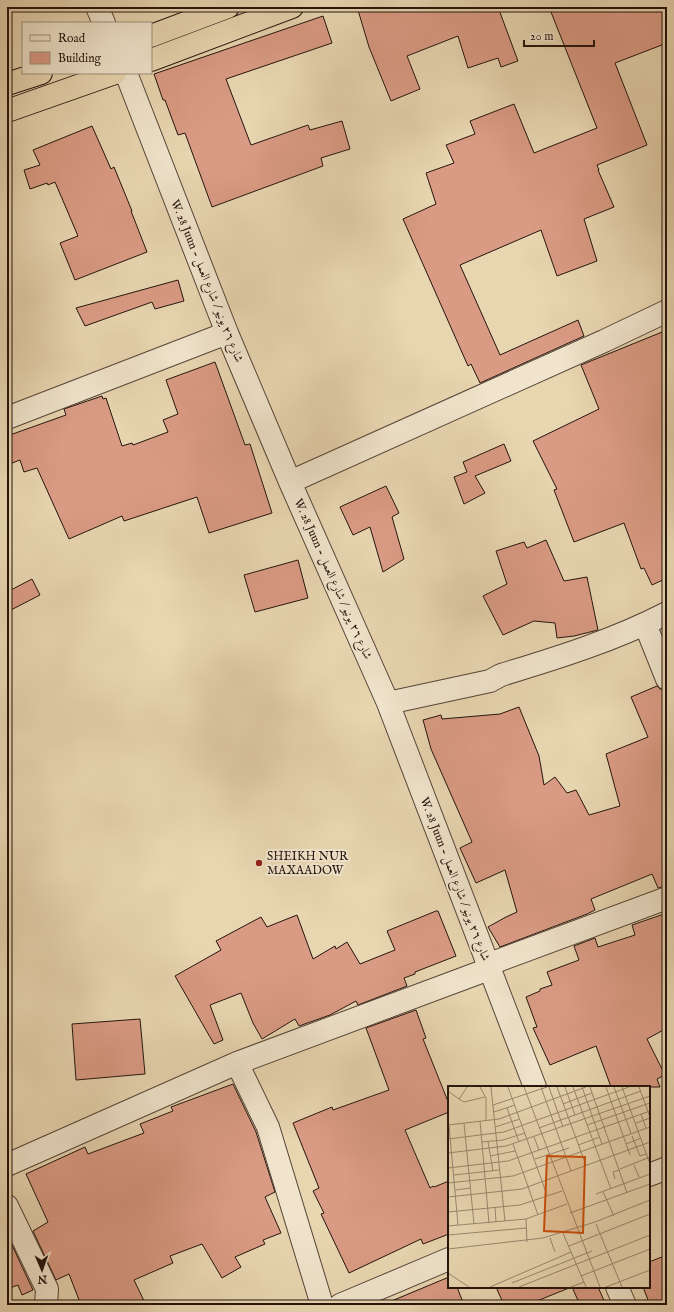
<svg xmlns="http://www.w3.org/2000/svg" width="674" height="1312" font-family="'IM FELL English',Amiri,serif">
<style>
.building{fill:#da9b84;stroke:#24140e}
.lines{fill:none;stroke-linecap:round;stroke-linejoin:round}
.minor-casing{stroke:#554437;stroke-width:24}
.highway-casing{stroke:#24140e;stroke-width:24}
.minor{stroke:#f0e4cc;stroke-width:22}
.highway{stroke:#e8d6b1;stroke-width:22}
.poi-dot{fill:#8f2418;stroke:#f0e4cc;stroke-width:1.5}
.labels{text-anchor:middle;dominant-baseline:central;stroke-width:4;stroke-linejoin:round;paint-order:stroke}
.street-label{font-size:12px;fill:#24140e;stroke:#f0e4cc}
.poi-label{font-size:12px;fill:#24140e;stroke:#f0e4cc;text-anchor:start}
.inset-road{fill:none;stroke:#9a8870;stroke-width:1}
.view{fill:#cb4f0c;fill-opacity:0.15;stroke:#cb4f0c;stroke-width:2}
.inset-edge{fill:none;stroke:#24140e;stroke-width:2}
</style>
<rect width="100%" height="100%" fill="#e8d6b1"/>
<filter id="stains"><feTurbulence type="fractalNoise" baseFrequency=".005" numOctaves="4"/><feColorMatrix values="0 0 0 0 .2 0 0 0 0 .09 0 0 0 0 .02 0 0 0 .5 -.17"/></filter>
<radialGradient id="worn" r=".72"><stop offset=".6" stop-color="#630" stop-opacity="0"/><stop offset="1" stop-color="#630" stop-opacity=".3"/></radialGradient>
<path class="building" d="M368,7H498L518,61L501,67L498,58L468,68L458,36L407,56L420,89L391,101L369,47L358,10Z
M549,7H667V43L615,63L647,145L597,165L599,170H598L614,207L584,219L597,261L557,276L541,230L460,265L500,355L578,320L584,336L480,383L471,364L468,366L403,219L436,204L426,173L454,163L446,145L475,134L470,121L514,104L534,153L597,128Z
M323,16L332,43L226,79L251,145L308,125L310,130L342,121L350,149L321,158L323,166L212,207L185,133L178,135L165,100H163L154,74Z
M92,126L111,169L114,167L132,211H131L147,252L75,280L60,243L78,236L55,182L48,185L47,183L30,189L24,170L40,165L33,150Z
M178,280L184,301L155,309L152,302L85,326L76,308Z
M667,330V578L652,585L644,568L641,569L624,523L574,542L554,490L557,489L533,441L599,409L581,365Z
M215,362L245,445L250,444L272,513L209,533L197,497L124,521L122,516L69,539L37,468L24,472L20,460L7,465V436L66,415L64,409L102,396L103,399L106,398L122,446L132,443L133,445L168,432L163,420L178,414L166,380Z
M504,444L511,461L475,476L485,493L464,504L454,477L467,472L463,462Z
M386,486L399,513L392,517L404,559L383,572L370,527L353,535L340,507Z
M546,540L564,581L587,577L598,630L574,636L557,638L555,623L534,621L503,635L483,596L507,584L496,551L524,542L527,548Z
M298,560L308,598L255,612L244,575Z
M32,579L40,595L7,612V592Z
M657,686L660,689L667,691V886L658,888L652,874L591,899L595,910L587,914L500,947L488,927L506,917L517,912L505,870L476,883L460,848L472,842L431,749L423,720L441,715L442,719L500,714L519,707L539,756L544,785L555,777L567,793L576,790L589,815L620,806L606,754L648,737L631,697Z
M436,911H438L456,956L415,972V974L404,978L407,986L358,1005L356,1001L330,1015L299,1026L295,1019L262,1039L253,1023L241,993L210,1005L223,1040L214,1044L175,976L221,950L216,941L261,917L267,927L297,915L313,959L335,946L336,949L347,942L360,964L395,950L387,931Z
M667,913V1028L647,1039L665,1075L657,1079L660,1087H611L596,1046L550,1065L533,1028L537,1027L526,997L540,991V989L552,985L547,972L579,960L574,946L595,938L598,947L635,935L632,925Z
M416,1010L426,1038L423,1039L449,1104V1112L405,1130L430,1188L433,1186L434,1187L449,1181V1234L423,1244L421,1239L349,1273L321,1214L324,1213L313,1191L319,1188L293,1123L332,1107L333,1110L389,1090L366,1028Z
M140,1019L145,1074L76,1080L72,1024Z
M233,1084L256,1132L275,1192L265,1197L281,1233L263,1240L265,1244L235,1257L241,1267L222,1278L202,1244L170,1256L173,1263L134,1280L146,1305H81L69,1274L56,1280L33,1231L48,1222L26,1174L85,1147L88,1154L144,1133L140,1124L173,1111L171,1107Z
M12,1245L33,1290L22,1295L18,1285L7,1289V1247Z
M667,1255V1305H650L643,1287H649V1262Z
M449,1277V1287H457L464,1305H382Z
M496,1287H569V1288L527,1305H504Z
M572,1287H598L606,1305H580Z"/>
<g class="lines">
<defs>
<path id="minor" d="M97,7L104,23
M126,73L227,333L290,482L388,703L535,1087
M7,418L227,333
M290,482L604,341L667,311
M645,624L667,679
M388,703L490,681L501,675C557,658 615,640 667,613
M237,1063L268,1127L322,1305
M7,1165L237,1063L489,969L492,963L667,898
M649,1175L667,1168
M7,1206L47,1289L46,1305
M617,1287L625,1305
M340,1305L449,1259"/>
<path id="highway" d="M151,36L228,7
M151,60L292,7
M7,84L41,73
M7,111L115,73"/>
</defs>
<use href="#minor" class="minor-casing"/>
<use href="#highway" class="highway-casing"/>
<use href="#minor" class="minor"/>
<use href="#highway" class="highway"/>
</g>
<circle class="poi-dot" cx="259" cy="863" r="4"/>
<g class="labels">
<g class="street-label">
<text transform="translate(207 281) rotate(68)">W. 28 Juun - شارع ٢٦ يونيو / شارع العمل</text>
<text transform="translate(333 579) rotate(66)">W. 28 Juun - شارع ٢٦ يونيو / شارع العمل</text>
<text transform="translate(455 879) rotate(69)">W. 28 Juun - شارع ٢٦ يونيو / شارع العمل</text>
</g>
<g class="poi-label">
<text x="267" y="856">SHEIKH NUR<tspan x="267" dy="14">MAXAADOW</tspan></text>
</g>
</g>
<g transform="translate(448 1086)">
<rect width="202" height="202" fill="#e8d6b1"/>
<path class="inset-road" d="M32,1L38,12V35M43,1L57,135M60,1L99,109M76,1L152,201M93,1L123,85M101,1L115,41M109,1L138,79M117,1L127,29M125,1L163,103M134,1L154,58M142,1L179,107M158,1L182,69M166,1L183,47M174,1L202,78M191,1L202,31M0,5L11,13L19,1M11,13L16,16L37,11M115,18L144,7M45,19L99,1M59,22L71,56M46,26L67,19M193,28L198,42M32,35L41,137M16,37L26,138M188,37L202,32M0,39L51,33L138,1M1,39L10,139M139,39L202,17M47,41L72,33M91,42L193,5M184,50L192,70L198,68M86,51L91,64M0,53L56,46L181,1M34,56L55,54L77,47M40,56L45,85M65,58L90,129M178,58L193,52M130,59L152,51M0,67L58,60L202,10M42,70L67,65M87,73L121,62M186,79L191,91M0,82L60,75L202,25M172,83L202,71M6,89L51,84M167,93L165,86L172,84M0,97L65,90L202,41M7,104L23,102M155,106L166,130M148,108L202,88M0,111L74,103L202,56M47,121L48,136M0,126L72,119L114,105M122,127L202,98M78,133L79,156M148,138L174,201M0,140L78,133L119,118M115,147L138,201M0,149L78,142M102,152L107,166M121,160L202,128M0,163L95,152L147,136L202,114M0,187L21,201M133,190L202,163M64,197L144,165M42,201L123,166M71,201L202,149M123,201L136,196M158,201L202,184"/>
<path class="view" d="M99,70L137,71L135,147L96,145Z"/>
<rect width="202" height="202" class="inset-edge"/>
</g>
<rect width="674" height="1312" fill="none" stroke="#e8d6b1" stroke-width="24"/>
<rect x="8" y="8" width="658" height="1296" fill="none" stroke="#24140e" stroke-width="2"/>
<rect x="12" y="12" width="650" height="1288" fill="none" stroke="#24140e"/>
<rect x="22" y="22" width="130" height="52" fill="#f0e4cc" stroke="#9e9180"/>
<rect x="30" y="35" width="20" height="6" fill="#f0e4cc" stroke="#9e9180"/>
<text x="58" y="42" font-size="12" fill="#24140e">Road</text>
<rect x="30" y="52" width="20" height="12" fill="#da9b84" stroke="#9e9180"/>
<text x="58" y="62" font-size="12" fill="#24140e">Building</text>
<g transform="translate(42 1270) rotate(178)" stroke="#f0e4cc" stroke-width="3" paint-order="stroke">
<path d="M0-3L7 15L0 10L-7 15Z" fill="#24140e"/>
<text y="-6" font-size="11" font-weight="bold" text-anchor="middle" fill="#24140e">N</text>
</g>
<path d="M524 40v6h70v-6" fill="none" stroke="#24140e" stroke-width="2"/>
<text x="530" y="40" font-size="12" fill="#24140e" stroke="#f0e4cc" stroke-width="3" paint-order="stroke">20 m</text>
<rect width="100%" height="100%" filter="url(#stains)"/>
<rect width="100%" height="100%" fill="url(#worn)"/>
</svg>
